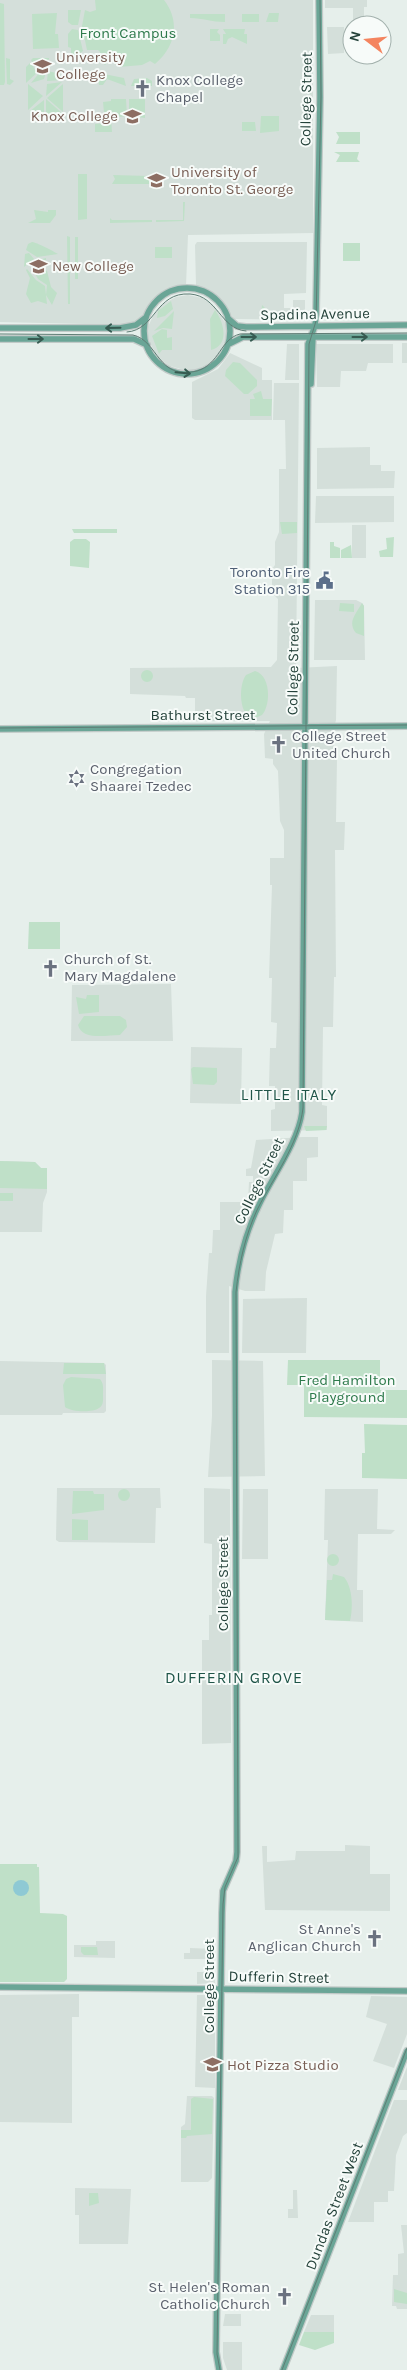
<svg xmlns="http://www.w3.org/2000/svg" width="407" height="2370" font-family="Karla,sans-serif">
<style>
.built{fill:#d4dfda}
.green{fill:#bfe0c8}
.water{fill:#8ec9d4}
.lines{fill:none;stroke-linecap:round;stroke-linejoin:round}
.major-casing{stroke:#c2cac8;stroke-width:8}
.major{stroke:#6aa596;stroke-width:5.5}
.tram{stroke:#5f7d75;stroke-width:1}
.oneway{stroke:#365b51}
.labels{text-anchor:middle;dominant-baseline:central;stroke-width:4;stroke-linejoin:round;paint-order:stroke}
.park-label{font-size:15px;fill:#2d7a4b;stroke:#f7fbf9}
.education-label{font-size:15px;fill:#785e54;stroke:#f7fbf9;text-anchor:start}
.worship-label{font-size:15px;fill:#5b616d;stroke:#f7fbf9;text-anchor:start}
.street-label{font-size:15px;fill:#24423a;stroke:#f7fbf9}
.service-label{font-size:15px;fill:#4e5e75;stroke:#f7fbf9;text-anchor:end}
.neighbourhood-label{font-size:16px;letter-spacing:1px;fill:#1f5548;stroke:#f7fbf9}
</style>
<rect width="100%" height="100%" fill="#e6efeb"/>
<path class="built" d="M0,0H313V233L188,235L186,286L160,296L138,322L128,325L0,322Z
M325,0H367V7H364V24L353,22V8H325Z
M327,27H344V53L328,54Z
M197,242H307L306,293L284,294V308H293V300H305V320L234,319L220,299L211,291L196,285L195,245Z
M188,295L202,298L214,306L226,324L228,332L222,348L213,361L201,368L188,371L170,366L162,361L155,353L145,333L153,316L163,304L176,297Z
M402,343H407V363H402Z
M287,344H299V380H285Z
M316,344H393V363H368L366,371H341L340,387H317Z
M230,353L262,368V380H272V420H195L192,418V382L218,369Z
M274,383H299L296,668L337,666L336,720L333,732L334,757L337,758L336,822H345L344,850H335L336,977H334L333,1027H323L322,1105L327,1106V1130L271,1131V1110L275,1109V1086H269L270,1048H276L277,1023L271,1022L272,978H269L272,885H270V858H284V830L280,821L278,771L273,764V759L265,758L264,734L270,721H195V698H186L185,696L130,694V668L271,667L277,660L278,599L272,593V569L275,565V542L279,532V469H286L285,420H273Z
M370,447V465H381V471H395L394,488L317,489V448Z
M316,496H394V522L315,523Z
M352,525H366V558H352Z
M315,600H356L362,603L364,606L365,660H314Z
M171,984L173,1041H71L72,985Z
M191,1047L242,1048L241,1104L190,1103Z
M302,1137H318V1157L307,1158V1181H293V1210H284L283,1233L275,1234L266,1272L265,1291H245L229,1286V1353H206V1296L209,1253H212L213,1230H220V1202H248L249,1182H253V1176H246V1169L251,1168L256,1140Z
M0,1161L35,1162L41,1168H47V1192L43,1203L42,1232H0Z
M307,1298L306,1353H242L243,1299Z
M212,1360L263,1361L265,1476L208,1477L212,1416Z
M0,1361L104,1363L106,1365V1411L104,1413H63L62,1415H0Z
M57,1488H160L161,1508H156L155,1543L59,1542L56,1540Z
M204,1488L230,1489L231,1743L202,1744V1640H209V1615H212V1544L204,1543Z
M243,1489H268V1559H242Z
M325,1489H378L377,1529L395,1530L391,1534H358L357,1590H363V1622L325,1620L328,1540H324Z
M345,1845L370,1846V1874H390V1911L265,1910L262,1846H267V1862L295,1860L296,1851H345Z
M96,1941H115V1958L74,1957V1945H96Z
M190,1948L215,1949V1959H184V1953H190Z
M197,1972H215V1983L197,1984Z
M79,1994V2017H72V2123L0,2122V1995Z
M197,1995H214L215,1997V2088L195,2087Z
M371,1996L407,1997V2034L394,2068L373,2061L387,2024L366,2017Z
M407,2067V2090H398Z
M187,2096H212L214,2098L212,2178L208,2182H181V2127L185,2124Z
M394,2100H407V2133L403,2136L396,2155L394,2191H388V2202H374V2222H348Z
M75,2188L131,2189L128,2244H79V2215H75Z
M293,2190H297L298,2218H288V2209H293Z
M401,2225H407V2309H397L396,2306H392L393,2275H398V2254L404,2253Z
M225,2314H241V2326H223Z
M311,2315H334V2332H304Z
M223,2342H242V2370H227L223,2358Z"/>
<path class="green" d="M95,0H164C181,22 175,47 155,64L150,61L142,65L119,67L110,60L105,65L100,60V52L98,50H87L82,26L85,10L90,12L96,10Z
M0,3L4,4L5,82L4,85H0Z
M68,10H81L78,25H72L68,22Z
M57,13L55,34H58L59,48L33,49L32,14Z
M269,13H279L278,22H266Z
M190,14H225V22C211,22 203,18 190,18Z
M242,14H259V22H242Z
M72,29L78,30L83,51L76,56L71,55V48L68,47V34Z
M210,29H219L217,32L220,35V41H210Z
M223,29H245L244,34H247V44L232,37L228,39L226,44H223V34H226Z
M6,58L10,59V79L14,81L10,85L7,84Z
M33,58H49V59L42,68L36,69L31,60Z
M49,61L44,79L31,83Z
M31,62L35,70H40L26,83V67Z
M307,64H311V94H307Z
M48,71L60,74L62,80L47,81Z
M104,74L124,78L126,86L107,79L103,85H99L98,79Z
M147,78L152,81V86H131L134,79Z
M62,82L46,96L47,84Z
M28,84L43,96L28,110Z
M63,84V112L47,98Z
M46,99L63,114V117H46Z
M111,99H126L127,116L111,118L112,132H95V124L105,123L103,102L111,101Z
M129,99H145V118L129,116Z
M44,100V117H31L30,111Z
M261,116H279V131L260,133Z
M242,122H255L256,131H242Z
M336,132H360V144H336L339,137Z
M334,152H359L357,159L360,162H336L340,155Z
M78,174H87V219L78,220Z
M113,175L149,176L150,184H112L115,179Z
M183,202H185L184,221L156,222V220H183Z
M34,210L48,212V210H56V215L50,223H28L36,219Z
M110,218L112,220H152V222L110,223Z
M67,236L70,237V304H68Z
M75,237H78V279H75Z
M32,242C36,242 55,252 58,254L37,257L26,250L28,244Z
M343,243H360V261H343Z
M155,247H172V258H155Z
M29,253L34,259L24,267L25,254Z
M46,258V260L39,261V266L47,271L51,287L57,293L52,305L46,295L47,285L38,279L32,268L35,261Z
M27,269L36,280L45,286L47,304L38,301L31,303L26,294L30,278L26,270Z
M171,301L173,309L165,316L157,318L158,311Z
M262,305L270,313L269,321L261,319Z
M215,310C224,322 230,345 211,350L210,319Z
M174,311L172,329L163,328L154,331Z
M162,329L167,330V338L172,337V350H162L159,354L152,336Z
M233,362L240,363L257,380V386L248,394H244L225,376L226,370Z
M261,391L263,399H272L271,416H250V399H255L253,394Z
M280,522H297V533L282,534Z
M72,529H117V533H74Z
M394,537L393,557H380L379,551L387,549L386,538Z
M74,539H86L90,542L89,568L70,566V542Z
M330,542H334V546L340,548V558H330Z
M351,545L352,558H341V550Z
M340,603L354,604V612L339,611Z
M362,603L364,606V636L356,633C347,622 356,614 362,603Z
M141 676a6 6 0 1 1 12 0a6 6 0 1 1-12 0Z
M255,671C271,675 271,705 262,715C239,728 237,687 246,675Z
M29,922H60V949H28Z
M87,995H99V1012L79,1014L76,997L86,999Z
M84,1016H120L126,1020L127,1027L120,1035C107,1035 82,1041 78,1025Z
M193,1067L217,1068V1082L214,1085L193,1084L191,1069Z
M304,1126H327L326,1130L306,1131Z
M0,1161L35,1162L41,1168H47V1189L0,1188Z
M0,1193H13V1201H0Z
M288,1360H380V1390H407V1418L304,1417V1385H287Z
M64,1363H104L106,1374H63Z
M71,1377L100,1379C104,1384 103,1388 103,1394C103,1399 104,1405 99,1408C93,1413 71,1412 65,1407L63,1385L66,1379Z
M364,1424L407,1425V1479L362,1478V1453H365Z
M118 1495a6 6 0 1 1 12 0a6 6 0 1 1-12 0Z
M73,1491H93L94,1494H104V1510L72,1514Z
M72,1519L88,1520V1540H72Z
M327 1560a6 6 0 1 1 12 0a6 6 0 1 1-12 0Z
M333,1574L344,1577C353,1588 353,1608 350,1621L325,1620L327,1580H332Z
M0,1836V1864H37V1867H39L40,1913L63,1914L67,1916V1979L64,1982H0Z
M81,1947H97L98,1955H84L81,1952Z
M194,2097L213,2099L212,2134L187,2136L186,2138H181V2130H191V2099Z
M89,2193H98L99,2203L89,2206Z
M394,2289L407,2293V2304L394,2302Z
M304,2332H334V2343L315,2350L299,2345Z"/>
<path class="water" d="M13 1888a8 8 0 1 1 16 0a8 8 0 1 1-16 0Z"/>
<g class="lines">
<defs>
<path id="major" d="M144 331a43 43 0 1 1 86 0a43 43 0 1 1-86 0Z
M229,319L237,326L246,327L407,325
M0,328H120L136,325L145,318
M0,339H134L147,345
M229,344L243,337H407
M311,384L313,336
M0,729L407,726
M0,1987L407,1991
M219,2370L216,2352L222,1913L223,1891L236,1861L237,1852L235,1292C238,1261 246,1231 260,1203C273,1176 298,1142 302,1112L308,344L315,326L316,313L320,97L319,0
M283,2370L407,2051"/>
</defs>
<use href="#major" class="major-casing"/>
<use href="#major" class="major"/>
<path class="tram" d="M127,332C156,330 155,292 190,294C218,296 220,329 246,331
M0,334L133,335C159,341 157,381 197,371C220,364 220,339 240,334L407,333
M0,728L407,725
M220,2370L217,2354L223,1904L225,1887L238,1857L236,1292C239,1264 245,1236 257,1210C273,1178 299,1144 303,1108L309,344L316,321L321,96L320,0
M282,2370L407,2048"/>
</g>
<defs><path id="oneway-shaft" d="M-6 0H5M1.5-3L5.5 0L1.5 3" fill="none" stroke-width="1.6" stroke-linecap="round" stroke-linejoin="round" transform="scale(1.25)"/></defs>
<g class="oneway">
<use href="#oneway-shaft" transform="translate(113 328) rotate(179)"/>
<use href="#oneway-shaft" transform="translate(249 337)"/>
<use href="#oneway-shaft" transform="translate(360 337)"/>
<use href="#oneway-shaft" transform="translate(36 339)"/>
<use href="#oneway-shaft" transform="translate(183 373) rotate(5)"/>
</g>
<defs>
<symbol id="university-bare" viewBox="-9 -9 18 18"><path d="M0-5L7-2L0 1L-7-2ZM-4 1L0 2.5L4 1V4Q0 6-4 4Z" fill="#8d6e63" stroke="#f7fbf9" stroke-width="2.5" paint-order="stroke"/></symbol>
<symbol id="church-bare" viewBox="-9 -9 18 18"><path d="M-1.2-6h2.4v3.5h3.3v2.4h-3.3V6h-2.4V-.1h-3.3v-2.4h3.3Z" fill="#6b7280" stroke="#f7fbf9" stroke-width="2.5" paint-order="stroke"/></symbol>
<symbol id="civic-bare" viewBox="-9 -9 18 18"><path d="M-.6-6.5H3V-4.5H.6V-3L4-1V1h2V6H-6V1h2V-1L-.6-3ZM-1.2 2.5V6h2.4V2.5Z" fill="#5c6f8a" stroke="#f7fbf9" stroke-width="2.5" paint-order="stroke"/></symbol>
<symbol id="synagogue-bare" viewBox="-9 -9 18 18"><path d="M0-6.5L5.6 3.2H-5.6ZM0 6.5L5.6-3.2H-5.6Z" fill="#6b7280" stroke="#f7fbf9" stroke-width="2.5" paint-order="stroke"/></symbol>
</defs>
<g fill-rule="evenodd">
<use href="#university-bare" x="30" y="54" width="25" height="25"/>
<use href="#church-bare" x="130" y="76" width="25" height="25"/>
<use href="#university-bare" x="120" y="104" width="25" height="25"/>
<use href="#university-bare" x="144" y="168" width="25" height="25"/>
<use href="#university-bare" x="26" y="254" width="25" height="25"/>
<use href="#civic-bare" x="312" y="568" width="25" height="25"/>
<use href="#church-bare" x="266" y="732" width="25" height="25"/>
<use href="#synagogue-bare" x="64" y="766" width="25" height="25"/>
<use href="#church-bare" x="38" y="956" width="25" height="25"/>
<use href="#church-bare" x="362" y="1926" width="25" height="25"/>
<use href="#university-bare" x="200" y="2052" width="25" height="25"/>
<use href="#church-bare" x="272" y="2284" width="25" height="25"/>
</g>
<g class="labels">
<g class="park-label">
<text x="128" y="33">Front Campus</text>
<text x="347" y="1380">Fred Hamilton<tspan x="347" dy="17">Playground</tspan></text>
</g>
<g class="education-label">
<text x="56" y="57">University<tspan x="56" dy="17">College</tspan></text>
<text x="118" y="116" text-anchor="end">Knox College</text>
<text x="171" y="172">University of<tspan x="171" dy="17">Toronto St. George</tspan></text>
<text x="52" y="266">New College</text>
<text x="227" y="2065">Hot Pizza Studio</text>
</g>
<g class="worship-label">
<text x="156" y="80">Knox College<tspan x="156" dy="17">Chapel</tspan></text>
<text x="292" y="736">College Street<tspan x="292" dy="17">United Church</tspan></text>
<text x="90" y="769">Congregation<tspan x="90" dy="17">Shaarei Tzedec</tspan></text>
<text x="64" y="959">Church of St.<tspan x="64" dy="17">Mary Magdalene</tspan></text>
<text x="361" y="1929" text-anchor="end">St Anne's<tspan x="361" dy="17">Anglican Church</tspan></text>
<text x="270" y="2287" text-anchor="end">St. Helen's Roman<tspan x="270" dy="17">Catholic Church</tspan></text>
</g>
<g class="street-label">
<text transform="translate(306 99) rotate(-89)">College Street</text>
<text transform="translate(315 314) rotate(-1)">Spadina Avenue</text>
<text transform="translate(293 668) rotate(-89)">College Street</text>
<text x="203" y="715">Bathurst Street</text>
<text transform="translate(259 1181) rotate(-64)">College Street</text>
<text transform="translate(223 1584) rotate(-90)">College Street</text>
<text transform="translate(279 1977) rotate(1)">Dufferin Street</text>
<text transform="translate(209 1986) rotate(-90)">College Street</text>
<text transform="translate(334 2206) rotate(-69)">Dundas Street West</text>
</g>
<g class="service-label">
<text x="310" y="572">Toronto Fire<tspan x="310" dy="17">Station 315</tspan></text>
</g>
<g class="neighbourhood-label">
<text x="289" y="1094">LITTLE ITALY</text>
<text x="234" y="1677">DUFFERIN GROVE</text>
</g>
</g>
<g transform="translate(367 40) rotate(286)"><circle r="24" fill="#f7fbf9" stroke="#a3b1ad"/>
<path d="M0-4L9 19L0 12L-9 19Z" fill="#f4845f"/>
<text y="-8" font-size="14" font-weight="bold" text-anchor="middle" fill="#24423a">N</text>
</g>
</svg>
